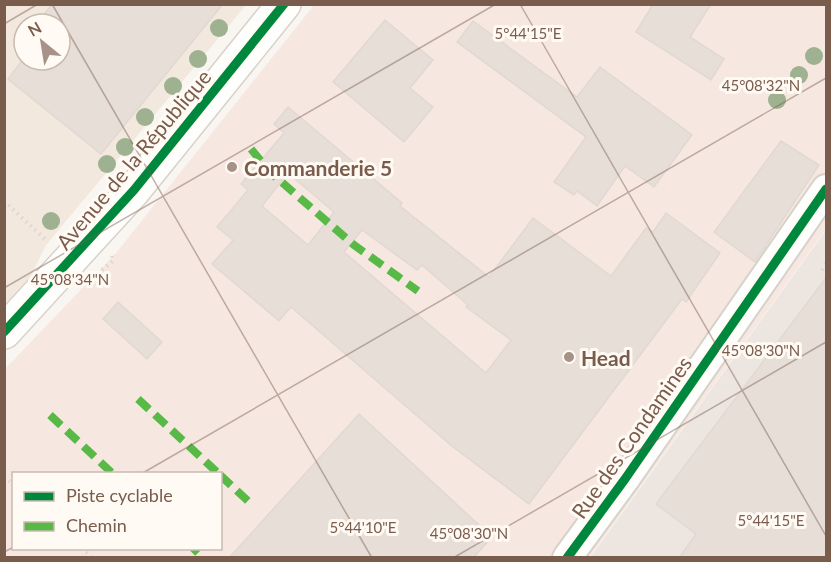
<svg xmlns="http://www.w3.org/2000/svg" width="831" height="562" font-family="Lato,sans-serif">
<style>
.residential{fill:#f2e8de;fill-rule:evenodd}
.commercial{fill:#f6e8e1;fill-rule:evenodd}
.industrial{fill:#ede5e0}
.building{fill:#e6ded7;stroke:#e2d8d2;stroke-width:1.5;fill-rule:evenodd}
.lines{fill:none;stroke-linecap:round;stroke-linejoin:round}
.street-casing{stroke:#d7d1cb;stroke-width:32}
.secondary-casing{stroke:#d9d2cb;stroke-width:36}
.path{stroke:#dcd5d0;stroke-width:4;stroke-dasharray:1.5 4.5;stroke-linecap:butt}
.street{stroke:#fefefd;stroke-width:28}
.secondary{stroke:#fefefd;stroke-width:33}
.quiet{stroke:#58b947;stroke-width:8;stroke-dasharray:15 8;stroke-linecap:butt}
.cycleway-casing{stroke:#fffaf3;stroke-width:13}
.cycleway{stroke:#00873e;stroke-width:9}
.tree{fill:#9eb190}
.ticks{fill:none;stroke:#7a5c4d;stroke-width:1.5;stroke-opacity:0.45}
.poi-dot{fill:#a69286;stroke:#fffaf3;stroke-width:2}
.labels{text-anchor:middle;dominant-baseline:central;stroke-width:6;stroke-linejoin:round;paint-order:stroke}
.street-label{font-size:21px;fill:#7a5c4d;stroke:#fffaf3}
.poi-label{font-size:21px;font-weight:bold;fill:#7a5c4d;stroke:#fffaf3;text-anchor:start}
.ticks-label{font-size:15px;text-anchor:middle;fill:#7a5c4d;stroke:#fffaf3;stroke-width:6;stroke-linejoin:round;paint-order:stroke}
</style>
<rect width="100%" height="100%" fill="#f9f5f0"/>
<path class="residential" d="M5,5H246L46,245L31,276L5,304ZM24,24H60V60H24Z"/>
<path class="commercial" d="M314,5H826V229L590,557H5L4,370L116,253ZM14,474H220V548H14Z"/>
<path class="industrial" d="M826,229V557L590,558L824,233Z"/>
<path class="building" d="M52,4H223L101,154L8,79L24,58L60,60V24H52L43,16Z
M653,4H711L690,37L724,59L711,80L636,32Z
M385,20L433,60L410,88L433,107L404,142L333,82Z
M473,21L577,97L600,67L692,135L654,187L625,166L597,206L577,191L574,195L554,182L586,137L457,42Z
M288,107L402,203L400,206L489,277L533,218L611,276L646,228L653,232L666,213L720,253L686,302L682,299L529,504L453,447L291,307L279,321L212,264L233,240L217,227L248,190L241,184L284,133L274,124ZM288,173L334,212L308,245L262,206ZM362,230L417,270L422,265L468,305L466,307L511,340L486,373L344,252Z
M781,141L819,165L755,262L714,232Z
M826,278V558H679L696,534L656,504Z
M118,302L162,342L147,359L103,319Z
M359,414L492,537L473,558H229Z"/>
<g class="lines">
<defs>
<path id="street" d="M567,558L625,479L826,189"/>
<path id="secondary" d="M4,332L134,190L284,4"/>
</defs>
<use href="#street" class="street-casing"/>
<use href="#secondary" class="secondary-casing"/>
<path class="path" d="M4,201L48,242
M102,270L113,261L112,256
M822,270L826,263
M4,477L14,485
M82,548L92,558"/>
<use href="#street" class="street"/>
<use href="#secondary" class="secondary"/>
<path class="quiet" d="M251,149L270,172L354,245L418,291
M138,399L219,474
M50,415L113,474
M220,475L248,501
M193,548L198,553"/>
<defs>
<path id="cycleway" d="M4,332L134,190L284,4
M567,558L625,479L826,189"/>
</defs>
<use href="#cycleway" class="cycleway-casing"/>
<use href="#cycleway" class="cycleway"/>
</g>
<g class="tree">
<circle cx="219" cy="28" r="9"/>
<circle cx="814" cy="56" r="9"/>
<circle cx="198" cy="59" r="9"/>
<circle cx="799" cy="75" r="9"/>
<circle cx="173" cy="86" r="9"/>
<circle cx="777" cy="100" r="9"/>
<circle cx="145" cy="117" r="9"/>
<circle cx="125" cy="147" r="9"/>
<circle cx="107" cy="164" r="9"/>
<circle cx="51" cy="221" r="9"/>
</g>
<path class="ticks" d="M52,4L372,558M520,4L826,536M4,24L38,4M4,288L496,4M141,474L826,78M4,552L14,547M453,558L826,342"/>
<g class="poi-dot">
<circle cx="232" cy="167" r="6"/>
<circle cx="569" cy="357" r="6"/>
</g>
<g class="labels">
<g class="street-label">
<text transform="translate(133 159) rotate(-50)">Avenue de la République</text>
<text transform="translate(631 437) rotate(-55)">Rue des Condamines</text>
</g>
<g class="poi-label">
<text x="244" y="167">Commanderie 5</text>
<text x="581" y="357">Head</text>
</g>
</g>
<g class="ticks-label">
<text x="528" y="39">5°44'15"E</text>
<text x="761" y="91">45°08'32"N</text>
<text x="70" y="285">45°08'34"N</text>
<text x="761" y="356">45°08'30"N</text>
<text x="771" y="526">5°44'15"E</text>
<text x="363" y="533">5°44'10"E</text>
<text x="469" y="539">45°08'30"N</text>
</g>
<rect width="831" height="562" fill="none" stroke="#7a5c4d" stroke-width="12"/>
<rect x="12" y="472" width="210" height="78" fill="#fffaf3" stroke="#cabbb1" stroke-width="1.5"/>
<rect x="24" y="492" width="30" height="9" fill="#00873e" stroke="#cabbb1" stroke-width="1.5"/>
<text x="66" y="502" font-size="18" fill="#7a5c4d">Piste cyclable</text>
<rect x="24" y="522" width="30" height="9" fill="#58b947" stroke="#cabbb1" stroke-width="1.5"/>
<text x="66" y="532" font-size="18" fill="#7a5c4d">Chemin</text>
<g transform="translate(42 42) rotate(330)"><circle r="28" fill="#fffaf3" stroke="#cabbb1" stroke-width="1.5"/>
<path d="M0-4.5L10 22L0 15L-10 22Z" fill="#a69286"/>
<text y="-9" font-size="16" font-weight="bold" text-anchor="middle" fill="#7a5c4d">N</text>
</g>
</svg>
